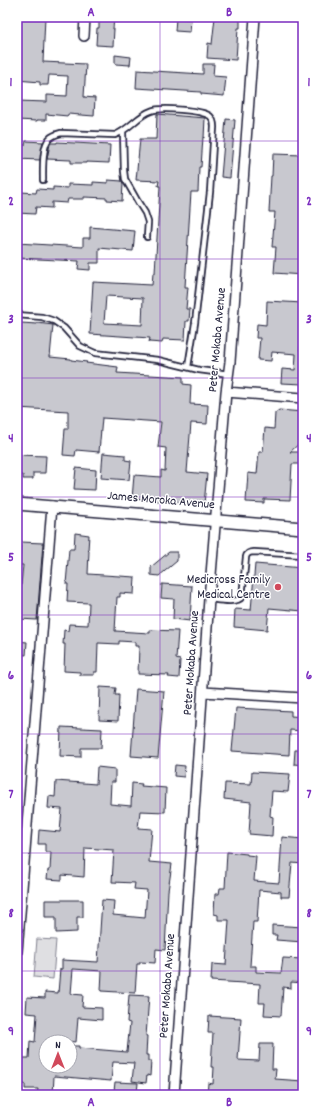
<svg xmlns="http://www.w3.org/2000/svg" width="320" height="1112" font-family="Dekko,sans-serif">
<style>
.green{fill:#dfdfe2;stroke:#80808e}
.building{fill:#c8c8cf;stroke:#22223b;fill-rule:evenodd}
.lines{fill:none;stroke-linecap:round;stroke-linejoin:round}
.service-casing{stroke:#22223b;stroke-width:8}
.minor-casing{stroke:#22223b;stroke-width:12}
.tertiary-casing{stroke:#22223b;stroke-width:14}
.service{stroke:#fff;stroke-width:4.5}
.minor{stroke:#fff;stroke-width:9}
.tertiary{stroke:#fff;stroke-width:11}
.grid{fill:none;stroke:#7b2cbf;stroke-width:1;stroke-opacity:0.55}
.poi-dot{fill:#d1495b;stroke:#fff;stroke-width:1.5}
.labels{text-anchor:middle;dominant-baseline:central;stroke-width:3;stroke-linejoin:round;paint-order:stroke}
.street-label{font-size:13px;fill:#22223b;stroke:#fff}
.poi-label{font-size:13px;fill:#22223b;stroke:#fff;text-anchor:end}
.neatline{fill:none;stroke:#7b2cbf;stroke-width:1.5}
.grid-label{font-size:13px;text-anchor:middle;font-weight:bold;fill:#7b2cbf}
</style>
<rect width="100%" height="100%" fill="#fff"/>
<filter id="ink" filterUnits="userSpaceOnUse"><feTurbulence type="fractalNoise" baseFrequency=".025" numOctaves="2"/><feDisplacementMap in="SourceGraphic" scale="8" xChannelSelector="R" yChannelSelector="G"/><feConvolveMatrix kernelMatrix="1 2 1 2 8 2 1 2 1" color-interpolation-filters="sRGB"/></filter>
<g filter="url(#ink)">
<path class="green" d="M37,939L56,940L53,979L34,977Z"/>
<path class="building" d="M17,17H45L43,62L86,64L84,97L95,98L94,116L68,114V116L46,114V120H37V121L17,120V101L47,102V95L67,96L68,76L49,75L48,85H40V82L17,80Z
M99,17H114L113,29H114L113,46L96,45L97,28H99Z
M215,17H240V28H238L236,60L207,58L208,43L212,44Z
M176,18L191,19L190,32L175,31Z
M115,55L131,57L130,65L115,64Z
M203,64H214L213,76L226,77L224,96L201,94V92L136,88L137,70L203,74Z
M157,114L205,118L204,138L203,137L201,167H199L198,192H191L185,287H188L186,309H190L189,321H186L185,340L163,339L162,343L149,342L150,338L90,334L93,282L152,285L153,273H155L160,186H158L159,181L136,180L140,139H156ZM106,296L143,298L142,325L104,323Z
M226,119L235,120L230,178L221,177Z
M26,141L43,142L40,160L17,159V145H25Z
M57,142L110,145L109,163L86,162V163H71V160L47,159L50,144L51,143H57Z
M273,154L303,155V275L274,273L276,247H272L275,212H269L271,176H272Z
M108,180L122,181L123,184L122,201L107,200V198L84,197V199H68L67,203L52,202V208L36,207L35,214L17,213V197L21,198V192L36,193L37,189L53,190V187L68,188V184L93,185V182L108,183Z
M90,227L135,231L133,251L99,248V263H90V270L78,269L79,261L17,258V243L83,247V238H90Z
M267,301L303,303V325H302L300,351H303V384L281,383L282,369L295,370L296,354L272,352L271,361L258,360L260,338H256L257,324L266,325Z
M21,323L37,324V323L53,325L50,357L71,359V360L87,362L86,363L118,367L117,373L183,377V384L191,385L190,404L208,405L207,424L191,423L187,472L207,474L204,504L132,499L134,475L161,477V470L165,471L166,448L158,447L161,422L102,418L99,452L76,450L75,456L63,455L65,429H68V411L17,408V326H20Z
M279,410L303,412V440L290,452H300V464H292L290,500L264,499V503L246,502L248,473L257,474L259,452H263L265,428L274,429L275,413Z
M103,453L125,455V460L131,461L129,480L101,478Z
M17,455L46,456L45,473H33V479H23V475H17Z
M76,468L96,470L95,490L74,489Z
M75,533L89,535L88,550L89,551L88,574L135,577L134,594L120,593V597H117L115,631L150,633V630L178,631L176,659L180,660L179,678L168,677L169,675L138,674L139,646H135V642L119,641V644L98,643L97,672H94V675H80V672L64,671L65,644H63L64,630L68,631L69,624L88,625L89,603L67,602L68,584H66L69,549H74Z
M21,542L43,543L37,620L19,619L20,613H17V594L20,595L23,565H19Z
M169,552H177V561L159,576L151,575V567Z
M255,564L303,568V611L269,608L267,630L234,627L235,609L251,610Z
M162,584L192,586L190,621L173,619L174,599L161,598Z
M17,641L27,642L26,655L17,654Z
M100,687L116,688L115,695H119L118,721L99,720Z
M136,689L164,691L158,758L131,756Z
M236,708L291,711V716L303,717V731L290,730L289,755L232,751Z
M61,727L102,729L101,748H81V757L60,756Z
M295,750H303V765L294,764Z
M175,765L185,766L184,777L174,776Z
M97,767L115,769V782H111L110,804L131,806L132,783L142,784L141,786L166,788L165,812L140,811L138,828L152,829L149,862L172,864L168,891L165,950L156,949L155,963L140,962V964H137L135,993L101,991L102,971L73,969L71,994L83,995L82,1007L102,1008V1020L78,1018L76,1042L46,1040V1066H70V1046H79V1048L127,1052L130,1023L127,1022L129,995L149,996L146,1036H147L146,1055H148V1061H151L150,1076L147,1075L146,1083L132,1081L134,1063L113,1062L111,1081L54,1076L53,1095H37L38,1089H25V1084H21L23,1058H29L30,1041L35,1042L37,1014L26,1013L27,997L45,998V992L58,993L60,969H62V960L98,962L102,900L114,901L113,915L145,918L147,890L134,889L135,883L112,882L114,850L85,848L84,877L62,875V880L47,879L48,870H50L51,852H45V844H38L39,830L60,832L62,809L48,808L49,796L55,797L56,781L96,784Z
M252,772L290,774L288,792L272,791L270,816L273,817L272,836L249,834L251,802L224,799L225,783L251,784Z
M282,837L303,839V864L292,863L289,897H281V892L259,890L257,922H253L250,966H256V972L281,973L283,958L303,959V983L291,982V988L283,987L281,1016L264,1015L265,1003H259L260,984L211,981L212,964L226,965L229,920H218V915L214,914L215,894H219L220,888H225L227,852L247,854V855L256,856L254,881L279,883Z
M45,900H83V917H77V932L56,933V917H45Z
M272,925L303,927V942L276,940L277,935H272Z
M209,1016L241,1018L238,1060L259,1061L260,1044H273L272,1069H276L275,1079L303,1081V1095H207L208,1083L213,1084L214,1067H211L213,1033H208Z
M115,1082L138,1083L137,1093L114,1091Z"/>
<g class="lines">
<defs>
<path id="service" d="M123,132L124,171L125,179L138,202L145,213L148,222L147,237
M43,180C43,170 42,146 49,139C52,136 57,134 61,133L115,135C129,130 137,116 151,111C160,107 201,110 210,116C213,119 214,123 214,127L210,192L195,323L188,367
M17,315L42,317L54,321L64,328L80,346L95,353L158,360L199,370L229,374
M209,599C218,600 237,604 242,597L246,557C247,553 250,552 254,552L303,555"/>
<path id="minor" d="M84,36L85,17
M226,392L303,398
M203,692L303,698
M17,952L52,506
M174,1095L209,599L226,392L230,362L255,17"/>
<path id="tertiary" d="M17,504L303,528"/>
</defs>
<use href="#service" class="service-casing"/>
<use href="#minor" class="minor-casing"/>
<use href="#tertiary" class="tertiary-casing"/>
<use href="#service" class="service"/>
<use href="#minor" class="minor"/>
<use href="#tertiary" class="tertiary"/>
</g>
</g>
<path class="grid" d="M160,17V1095M17,141H303M17,259H303M17,378H303M17,497H303M17,615H303M17,734H303M17,853H303M17,971H303"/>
<circle class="poi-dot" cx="278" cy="587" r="4"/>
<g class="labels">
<g class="street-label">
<text transform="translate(218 340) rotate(-85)">Peter Mokaba Avenue</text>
<text transform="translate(161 501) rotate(5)">James Moroka Avenue</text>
<text transform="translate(192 663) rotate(-86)">Peter Mokaba Avenue</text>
<text transform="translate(168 986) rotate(-86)">Peter Mokaba Avenue</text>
</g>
<g class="poi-label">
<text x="270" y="580">Medicross Family<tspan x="270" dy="15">Medical Centre</tspan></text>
</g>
</g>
<rect width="320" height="1112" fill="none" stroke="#fff" stroke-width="44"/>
<g transform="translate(58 1054)"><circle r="19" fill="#ffffff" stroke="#a7a7b1"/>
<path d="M0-3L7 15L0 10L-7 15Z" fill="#d1495b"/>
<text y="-6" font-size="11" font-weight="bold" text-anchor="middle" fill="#22223b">N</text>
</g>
<rect x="22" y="22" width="276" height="1068" class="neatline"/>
<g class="grid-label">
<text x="91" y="16">A</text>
<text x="229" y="16">B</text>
<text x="11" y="86">1</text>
<text x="309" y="86">1</text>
<text x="11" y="205">2</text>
<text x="309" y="205">2</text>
<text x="11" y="323">3</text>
<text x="309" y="323">3</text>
<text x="11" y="442">4</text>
<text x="309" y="442">4</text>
<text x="11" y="561">5</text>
<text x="309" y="561">5</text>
<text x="11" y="679">6</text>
<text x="309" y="679">6</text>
<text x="11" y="798">7</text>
<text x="309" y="798">7</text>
<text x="11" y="917">8</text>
<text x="309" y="917">8</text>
<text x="11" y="1035">9</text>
<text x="309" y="1035">9</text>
<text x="91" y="1106">A</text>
<text x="229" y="1106">B</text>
</g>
</svg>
